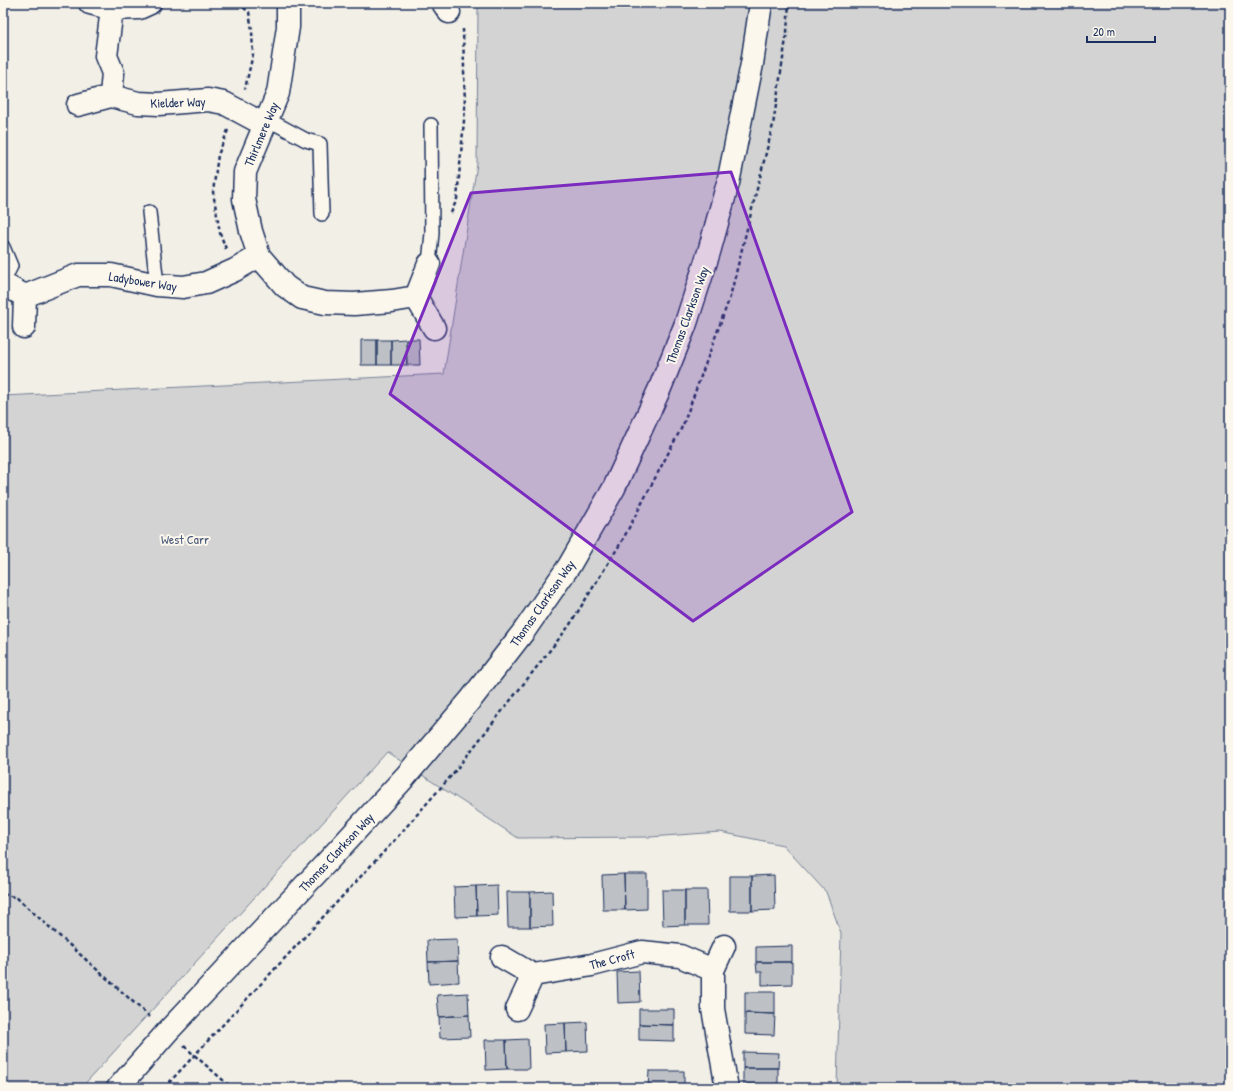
<svg xmlns="http://www.w3.org/2000/svg" width="1233" height="1091" font-family="'Patrick Hand',sans-serif">
<style>
.green{fill:#d2d3d2;stroke:#768198}
.building{fill:#bdc0c4;stroke:#1b2f5e}
.lines{fill:none;stroke-linecap:round;stroke-linejoin:round}
.service-casing{stroke:#1b2f5e;stroke-width:16}
.minor-casing{stroke:#1b2f5e;stroke-width:25}
.trunk-casing{stroke:#1b2f5e;stroke-width:25}
.path{stroke:#1b2f5e;stroke-width:2.5;stroke-dasharray:4 3;stroke-linecap:butt}
.service{stroke:#fbf7ec;stroke-width:13}
.minor{stroke:#fbf7ec;stroke-width:22}
.trunk{stroke:#fbf7ec;stroke-width:22}
.marked{fill:#7b2cbf;fill-opacity:0.2;stroke:#7b2cbf;stroke-width:3;stroke-linejoin:round}
.labels{text-anchor:middle;dominant-baseline:central;stroke-width:4;stroke-linejoin:round;paint-order:stroke}
.street-label{font-size:13px;fill:#1b2f5e;stroke:#fbf7ec}
.park-label{font-size:13px;fill:#49587b;stroke:#fbf7ec}
</style>
<rect width="100%" height="100%" fill="#f2efe6"/>
<filter id="ink" filterUnits="userSpaceOnUse"><feTurbulence type="fractalNoise" baseFrequency=".025" numOctaves="2"/><feDisplacementMap in="SourceGraphic" scale="8" xChannelSelector="R" yChannelSelector="G"/><feConvolveMatrix kernelMatrix="1 2 1 2 8 2 1 2 1" color-interpolation-filters="sRGB"/></filter>
<g filter="url(#ink)">
<path class="green" d="M478,3H1230V1088H837L841,933L826,892L783,845L720,832L650,837L518,838L387,752L81,1088H3V396L444,374L477,164Z"/>
<path class="building" d="M406,339H419L420,365H407Z
M406,339L407,365H391V340Z
M361,340H377V365H361Z
M377,340H391V365H377Z
M624,874L625,910H603L602,875Z
M624,874H647V909L625,910Z
M774,875L775,910L752,911V876Z
M730,876H752V911H730Z
M497,885L498,915L477,916L476,886Z
M476,886L477,916L455,917L454,887Z
M662,890H685V925L663,926Z
M685,890H707L708,925H685Z
M552,891L553,926L530,927V892Z
M507,892H530V927H508Z
M457,939L458,961L428,962L427,940Z
M792,946V962H756V947Z
M458,961L459,982L429,984L428,962Z
M756,962H792V984L762,985V972H757Z
M639,971L640,1002L618,1003L617,972Z
M745,992H775V1014L745,1013Z
M468,993L469,1015L439,1017L437,995Z
M639,1009H674V1025L639,1024Z
M745,1013L775,1014L774,1035L745,1034Z
M469,1015L470,1037L440,1038L439,1017Z
M587,1022L588,1051L566,1052L565,1023Z
M565,1023L566,1052L545,1053L544,1024Z
M639,1024L674,1025V1041L639,1040Z
M528,1039L529,1069H507L506,1040Z
M485,1040H506L507,1069L486,1070Z
M743,1052L779,1053L778,1068H743Z
M743,1068H778V1085L743,1084Z
M649,1071H684V1088H648Z"/>
<g class="lines">
<defs>
<path id="service" d="M267,119L306,140L320,144L322,214
M149,212L157,285
M3,247L11,266L3,282
M429,264L432,233L431,125"/>
<path id="minor" d="M90,3L112,9L139,8L150,3
M288,3V27L278,93L245,172L244,199L251,231L259,256L285,286L302,298L325,303L354,304L392,301L416,297
M443,3L449,12
M111,96L113,73L106,56L112,9
M78,105L111,96L138,103L159,104L208,100L224,103L265,125
M429,264L416,297L434,328
M3,284L25,296L24,327
M25,296L78,275H111L157,285L183,287L206,283L235,270L259,256
M502,957L533,975L517,1009
M713,970L724,946
M533,975L592,965L642,952L680,956L713,970V1009L727,1088"/>
<path id="trunk" d="M118,1088L167,1032L327,862L405,777L472,698L524,631L569,566L614,488L660,388L685,326L709,252L728,183L752,64L761,3"/>
</defs>
<use href="#service" class="service-casing"/>
<use href="#minor" class="minor-casing"/>
<use href="#trunk" class="trunk-casing"/>
<path class="path" d="M238,3L249,12L252,30L253,54L245,89
M451,213L457,199L465,109L463,29
M226,249L220,233L213,192L218,155L228,130
M3,686V688
M3,894L17,898L150,1017
M184,1046L232,1088
M164,1088L392,843L451,776L569,626L622,541L683,425L730,297L773,125L787,32L789,3"/>
<use href="#service" class="service"/>
<use href="#minor" class="minor"/>
<use href="#trunk" class="trunk"/>
</g>
</g>
<path class="marked" d="M731,172L852,512L693,621L390,394L471,193Z"/>
<g class="labels">
<g class="street-label">
<text transform="translate(178 102) rotate(-2)">Kielder Way</text>
<text transform="translate(261 134) rotate(-67)">Thirlmere Way</text>
<text transform="translate(143 281) rotate(9)">Ladybower Way</text>
<text transform="translate(687 315) rotate(-70)">Thomas Clarkson Way</text>
<text transform="translate(542 603) rotate(-55)">Thomas Clarkson Way</text>
<text transform="translate(336 852) rotate(-47)">Thomas Clarkson Way</text>
<text transform="translate(612 959) rotate(-15)">The Croft</text>
</g>
<g class="park-label">
<text x="185" y="539">West Carr</text>
</g>
</g>
<rect width="1233" height="1091" fill="none" stroke="#fbf7ec" stroke-width="16"/>
<rect x="8" y="8" width="1217" height="1075" fill="none" stroke="#1b2f5e" stroke-width="1.5" filter="url(#ink)"/>
<path d="M1087 36v6h68v-6" fill="none" stroke="#1b2f5e" stroke-width="2"/>
<text x="1093" y="36" font-size="12" fill="#1b2f5e" stroke="#fbf7ec" stroke-width="3" paint-order="stroke">20 m</text>
</svg>
